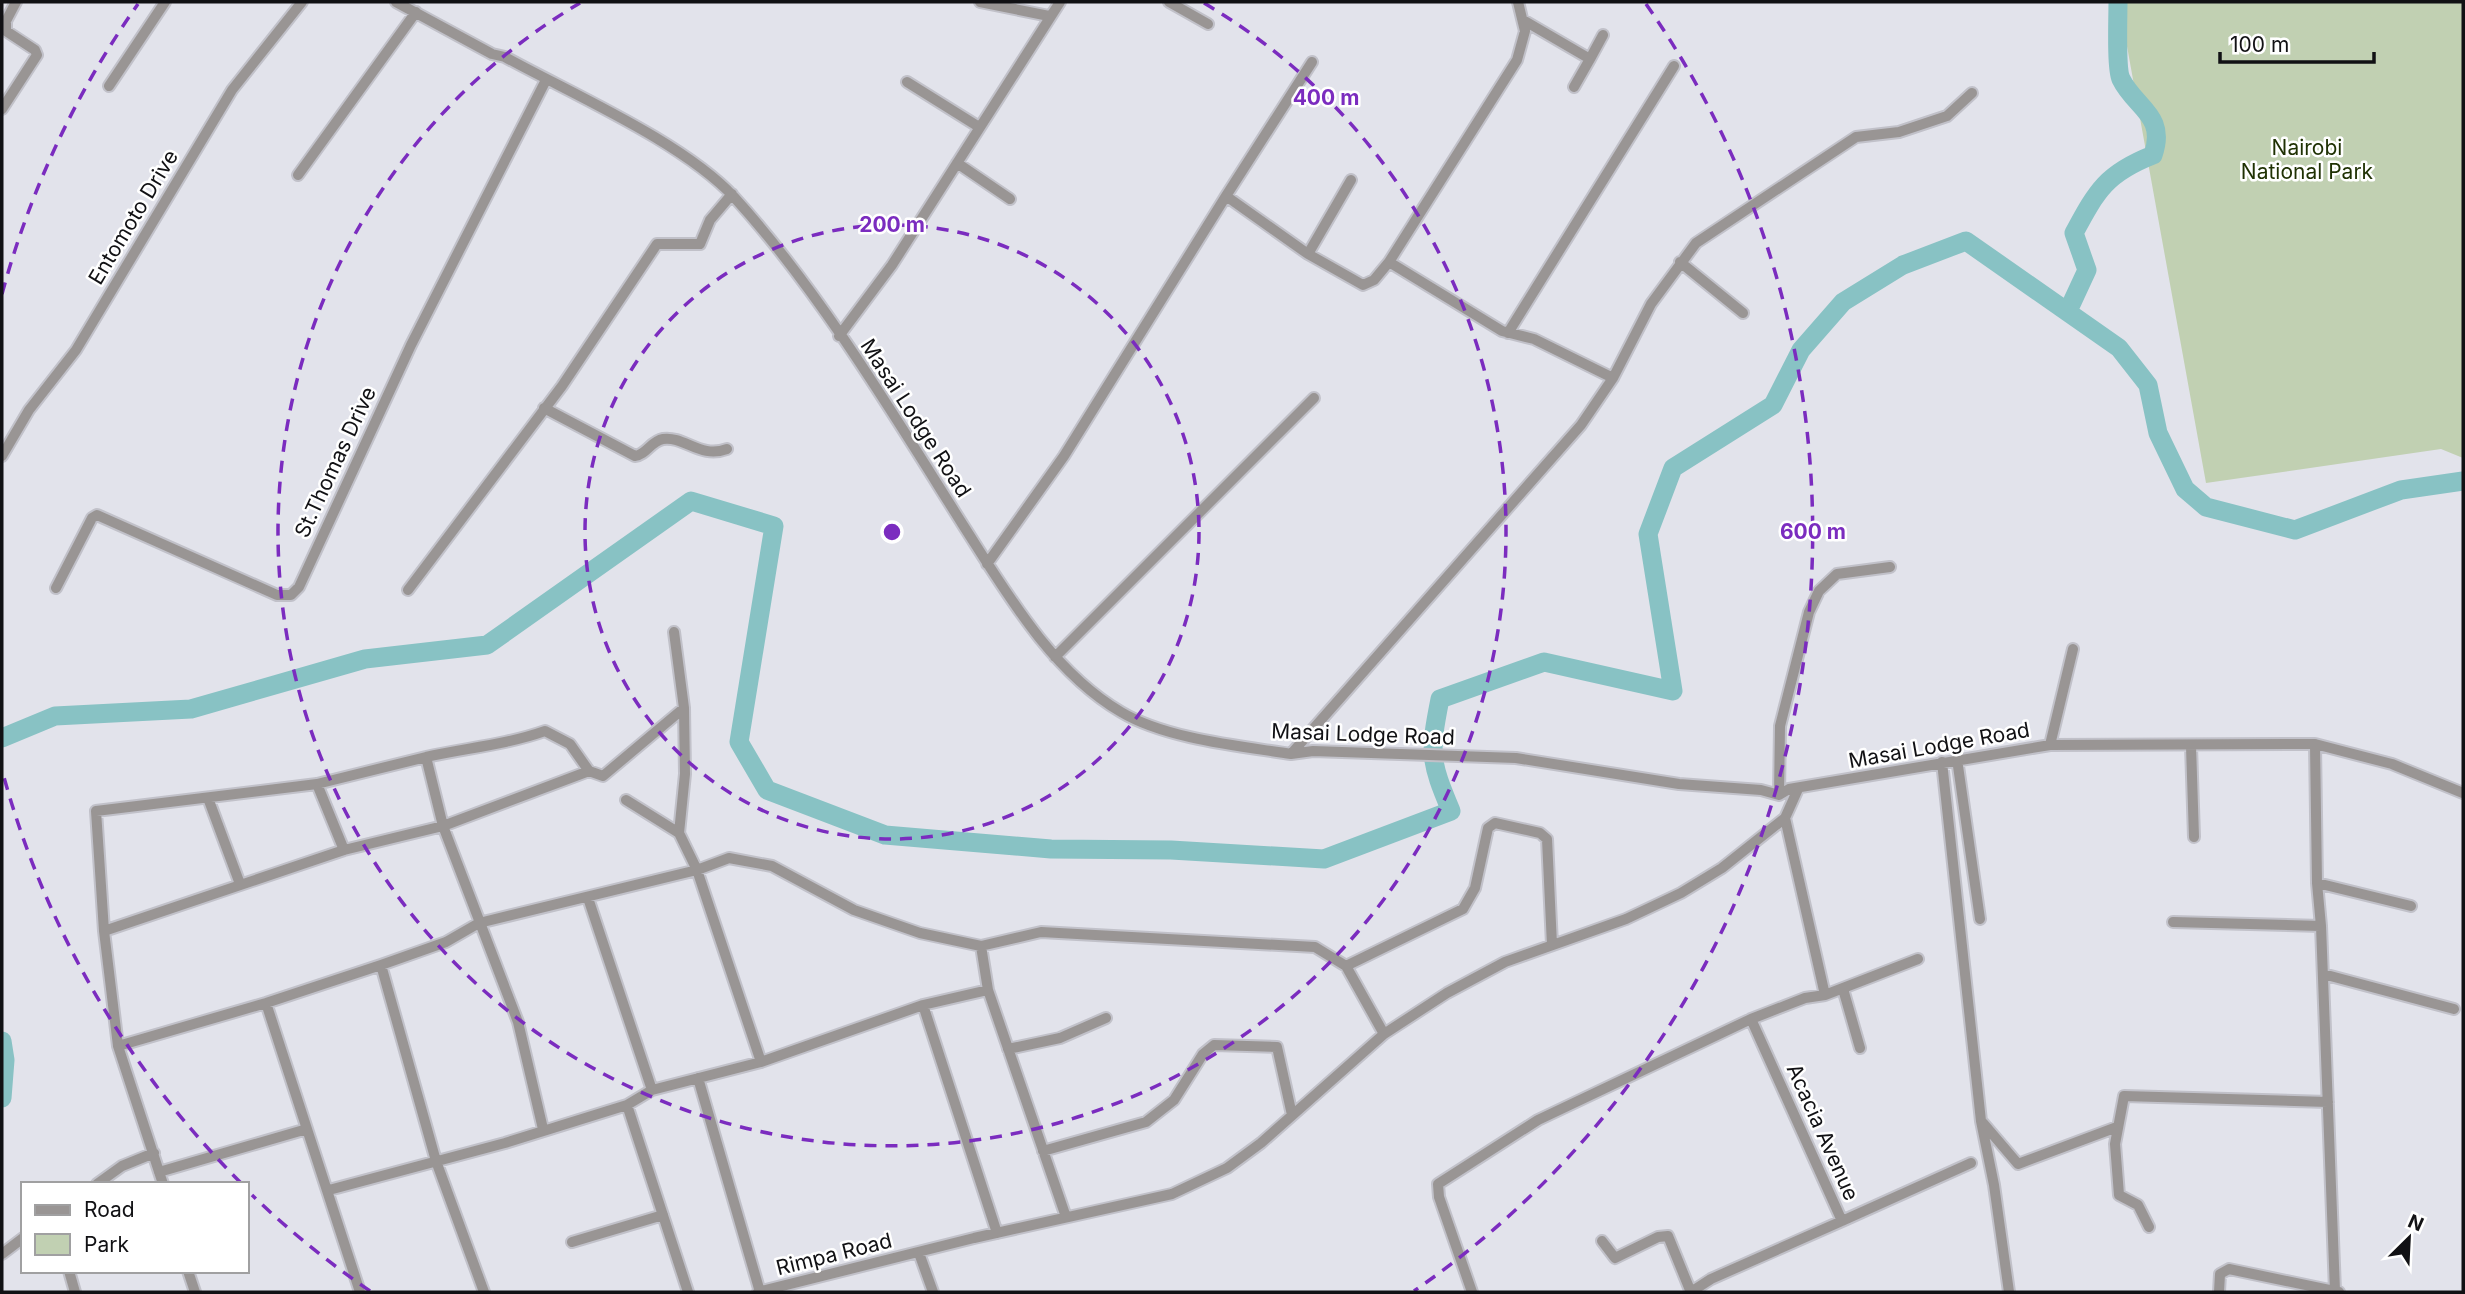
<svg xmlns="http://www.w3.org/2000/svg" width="2465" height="1294" font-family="Inter,sans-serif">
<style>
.green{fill:#c1d0b2}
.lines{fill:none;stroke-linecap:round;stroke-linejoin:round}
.river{stroke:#88c2c4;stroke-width:19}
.minor-casing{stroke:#c1c1c9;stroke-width:14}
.minor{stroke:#999594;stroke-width:10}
.ring{fill:none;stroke:#7b2cbf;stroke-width:3.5;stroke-dasharray:12 9}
.labels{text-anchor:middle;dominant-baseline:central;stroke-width:5;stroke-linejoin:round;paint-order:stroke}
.park-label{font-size:21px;fill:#1f3103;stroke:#fff}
.street-label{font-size:21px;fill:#111114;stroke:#fff}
.centre{fill:#7b2cbf;stroke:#fff;stroke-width:3.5}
.ring-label{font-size:21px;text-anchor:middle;font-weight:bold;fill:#7b2cbf;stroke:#fff;stroke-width:5;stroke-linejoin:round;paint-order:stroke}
</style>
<rect width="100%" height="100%" fill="#e2e3eb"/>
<path class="green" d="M2119,2H2463V458L2441,449L2206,483Z"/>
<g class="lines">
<path class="river" d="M2068,311L2087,270L2074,233C2097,190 2107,173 2153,155C2167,115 2135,108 2121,79C2116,69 2118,16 2118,2
M2,738L55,716L191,709L365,659L487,645L691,501L774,526L739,742L767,790L885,835L1051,849L1171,850L1324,859L1451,811C1430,761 1429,754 1440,699L1544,662L1673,691L1648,534L1673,468L1773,405L1801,350L1843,302L1903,265L1966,241L2119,348L2148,385L2158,433L2185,489L2206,507L2295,530L2401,490L2463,481
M2,1041L5,1060L2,1098"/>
<defs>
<path id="minor" d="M396,2L492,54L505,57C572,94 683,142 734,197C819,290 895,417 963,525C1006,592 1051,671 1121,712C1166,739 1240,746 1291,754L1313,751L1516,758L1679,784L1761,790L1779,795L1789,789L2050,745L2315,744L2392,764L2463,793
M980,2L1049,16
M1169,2L1208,24
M1523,20L1590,59L1603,35
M907,82L979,127
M109,86L165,2
M1574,87L1590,59
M2,109L37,55L35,50L6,31V21L16,2
M957,163L1010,199
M298,175L416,12
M1226,196L1312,62
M1308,254L1351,180
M1389,262L1502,331L1534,339L1613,378
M1680,262L1743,313
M1508,333L1674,66
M839,336L892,265L1060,2
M544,408L635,456C646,455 651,441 663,439C685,436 700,459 727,449
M2,456L29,410L76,350L232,90L302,2
M987,564L1064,456L1226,196L1308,254L1363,285L1374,280L1389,262L1517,60L1525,31L1518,2
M56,588L92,518L97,515L277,595H291L299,587L411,345L546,80
M408,590L562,386L657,244H700L710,220L732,194
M1055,657L1314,398
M2315,744L2317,883L2321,926L2335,1291
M2050,745L2073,649
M2191,746L2194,837
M1291,754L1581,425L1613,378L1651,304L1696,243L1856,137L1899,132L1947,116L1972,93
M1957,759L1980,919
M1942,762L1981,1121L1994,1185L2009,1292
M317,784L344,850
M1779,795L1780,726L1809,612L1819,591L1837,574L1890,567
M208,798L240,884
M626,800L679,833L697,870L729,858L772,866L854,910L920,933L981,946L1041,932L1315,947L1346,966L1384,1034
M679,833L685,774L684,708
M2317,883L2411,906
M588,898L652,1090
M2173,922L2321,926
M104,931L344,850L443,826L589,771
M981,946L988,990
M381,965L436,1161L484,1292
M1346,966L1463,909L1475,888L1488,828L1495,823L1540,833L1547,839L1552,945
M2323,974L2454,1009
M1843,989L1860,1048
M1825,995L1918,959
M266,1003L360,1292
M923,1005L997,1233
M118,1046L266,1003L381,965L446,942L479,923L697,870L761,1062
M1008,1049L1060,1038L1106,1018
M698,1078L760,1292
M627,1105L688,1292
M1983,1123L2018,1164L2117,1127
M543,1129L518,1022L443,826L426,757C466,748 505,745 545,731L570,744L589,771L603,776L684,708L674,632
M1043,1151L1146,1122L1174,1100L1203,1054L1214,1045L1277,1047L1292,1115
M159,1172L307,1129
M97,1184L122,1166L154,1153
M163,1184L118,1046L104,931L96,811L317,784L426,757
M329,1190L505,1143L627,1105L652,1090L761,1062L923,1005L988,990L1066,1217
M1842,1221L1971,1163
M2149,1227L2138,1205L2119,1195L2115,1144L2124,1096L2328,1102
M1602,1241L1615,1258L1658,1237L1668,1236L1690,1290
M572,1242L663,1215
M919,1253L933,1292
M2,1254L23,1238
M69,1271L75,1292
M188,1271L195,1292
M758,1292L974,1238L1172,1194L1227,1168L1261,1143L1384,1034L1447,993L1505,962L1626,919L1681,893L1722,868L1785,818L1798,789
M1472,1292L1439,1197L1438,1184L1538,1120L1751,1019L1805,998L1825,995L1785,818
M1691,1292L1711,1279L1842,1221L1751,1019
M2219,1292L2220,1274L2229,1269L2339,1292"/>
</defs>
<use href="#minor" class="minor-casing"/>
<use href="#minor" class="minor"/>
</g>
<g class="ring">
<circle cx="892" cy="532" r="307"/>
<path d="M1204 3A614 614 0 1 1 580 3"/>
<path d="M370 1291A921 921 0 0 1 252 1195M241 1183A921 921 0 0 1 2 770M2 294A921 921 0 0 1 138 4M1646 4A921 921 0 0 1 1414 1291"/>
</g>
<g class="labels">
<g class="park-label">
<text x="2307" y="147">Nairobi<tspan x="2307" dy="24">National Park</tspan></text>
</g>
<g class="street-label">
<text transform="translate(133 217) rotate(-59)">Entomoto Drive</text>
<text transform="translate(916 418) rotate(57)">Masai Lodge Road</text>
<text transform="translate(335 462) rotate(-65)">St.Thomas Drive</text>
<text transform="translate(1363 734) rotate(2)">Masai Lodge Road</text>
<text transform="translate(1939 745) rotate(-10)">Masai Lodge Road</text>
<text transform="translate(1823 1132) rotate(66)">Acacia Avenue</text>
<text transform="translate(834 1254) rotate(-14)">Rimpa Road</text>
</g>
</g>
<circle cx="892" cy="532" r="10" class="centre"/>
<g class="ring-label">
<text x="1326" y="105">400 m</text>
<text x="892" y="232">200 m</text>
<text x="1813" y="539">600 m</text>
</g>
<rect width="2465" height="1294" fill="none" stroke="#111114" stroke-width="7"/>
<rect x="21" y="1182" width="228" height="91" fill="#ffffff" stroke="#a0a0a1" stroke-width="2"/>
<rect x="35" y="1205" width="35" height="10" fill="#999594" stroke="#a0a0a1" stroke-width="2"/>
<text x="84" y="1217" font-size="21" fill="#111114">Road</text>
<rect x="35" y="1234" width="35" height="21" fill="#c1d0b2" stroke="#a0a0a1" stroke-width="2"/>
<text x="84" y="1252" font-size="21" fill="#111114">Park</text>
<g transform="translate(2409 1238) rotate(24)" stroke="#ffffff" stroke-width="5" paint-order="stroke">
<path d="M0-5L12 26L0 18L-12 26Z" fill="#111114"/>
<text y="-10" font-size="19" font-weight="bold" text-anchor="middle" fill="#111114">N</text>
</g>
<path d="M2220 52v10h154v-10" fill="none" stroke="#111114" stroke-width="3.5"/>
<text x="2230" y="52" font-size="21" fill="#111114" stroke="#ffffff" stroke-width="5" paint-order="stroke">100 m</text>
</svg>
